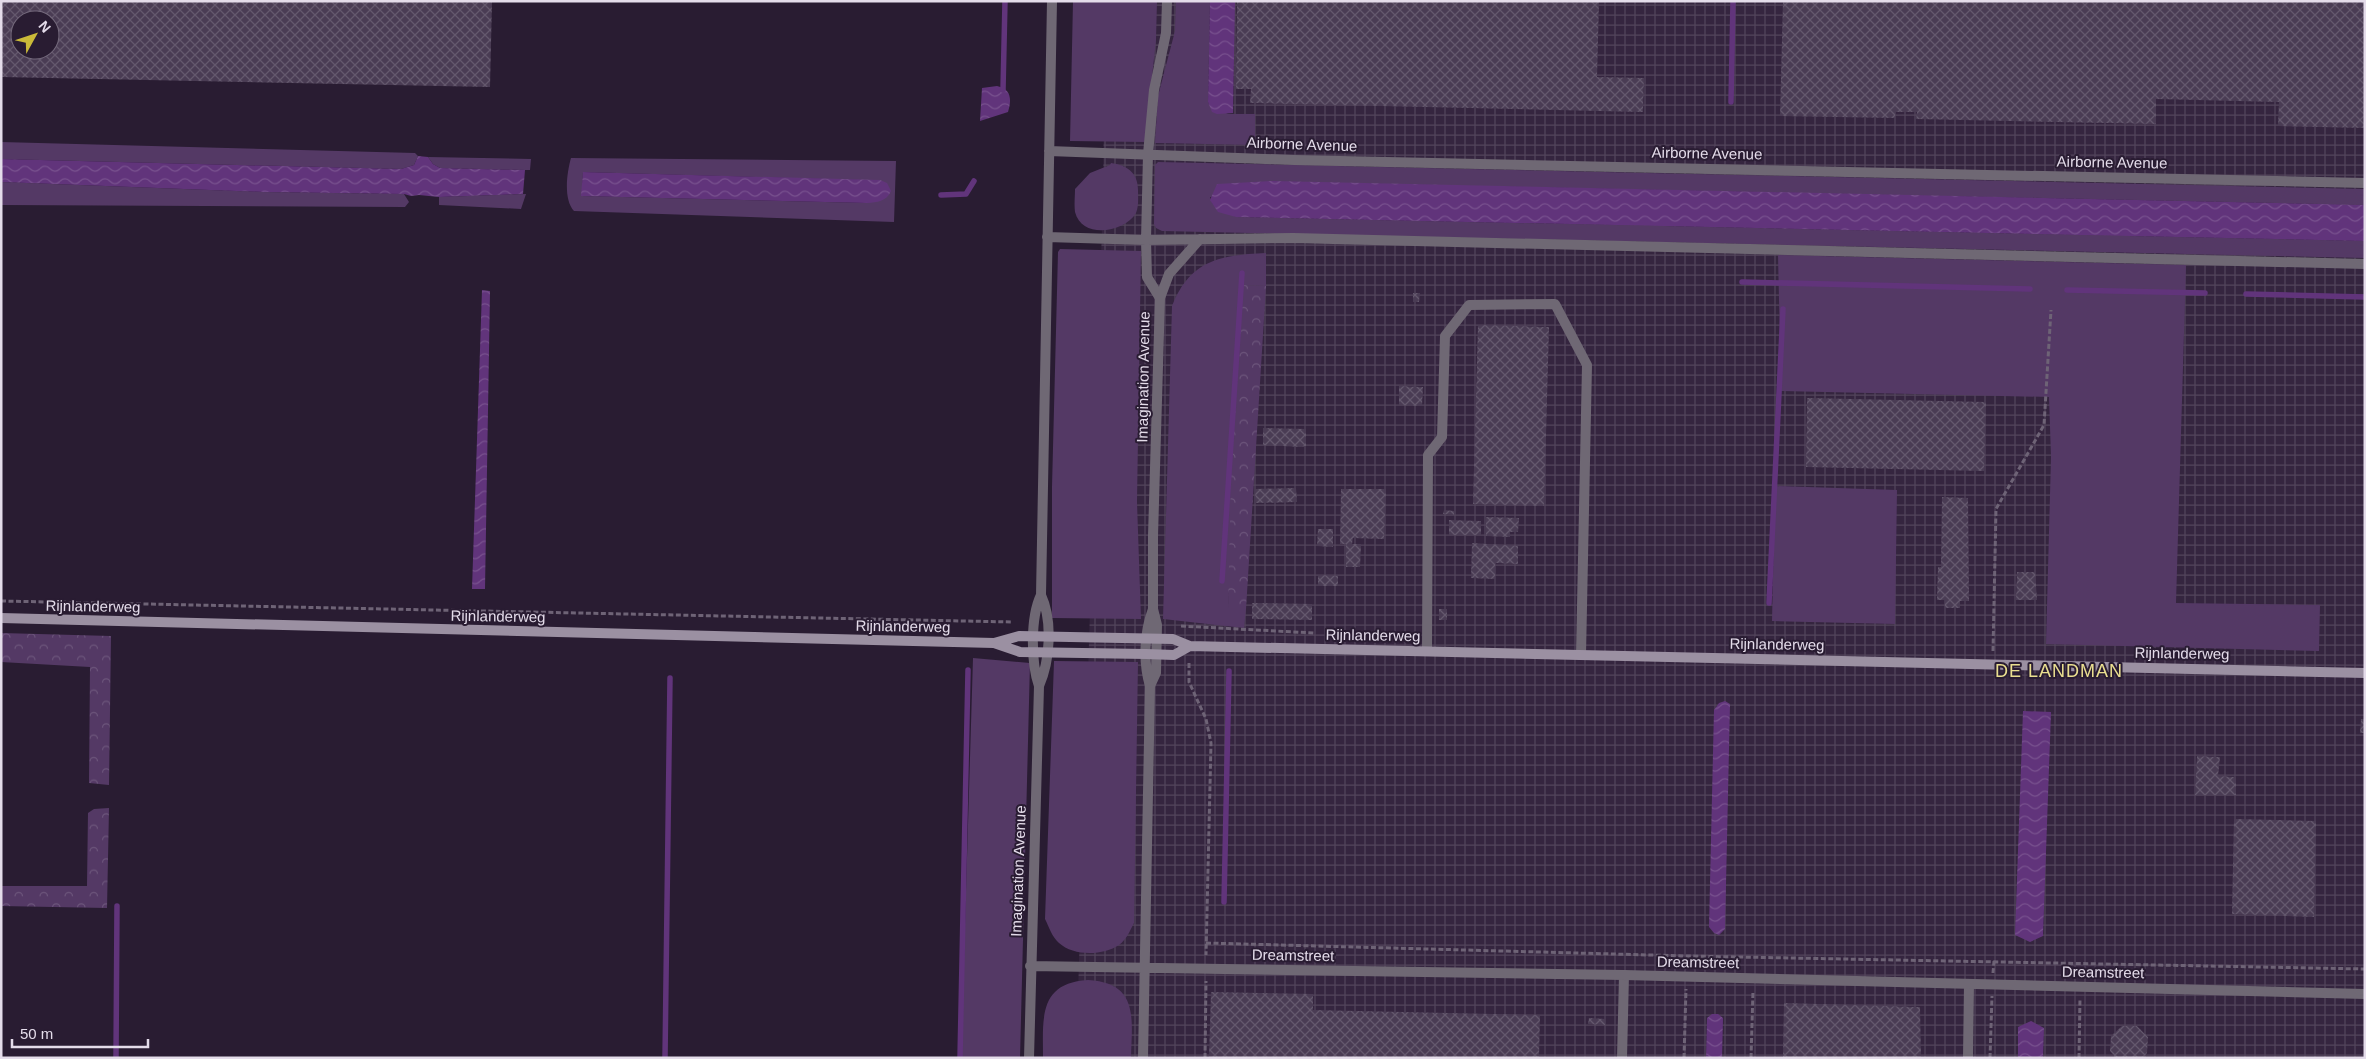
<svg xmlns="http://www.w3.org/2000/svg" width="2366" height="1059" font-family="Helvetica,sans-serif">
<style>
.industrial{fill:url(#industrial-grid)}
.grass{fill:#543965;fill-rule:evenodd}
.forest{fill:url(#forest-crowns)}
.water{fill:url(#water-waves)}
.lines{fill:none;stroke-linecap:round;stroke-linejoin:round}
.stream{stroke:#61347b;stroke-width:5.5}
.building{fill:url(#building-cross-hatch);fill-rule:evenodd}
.path{stroke:#6e6376;stroke-width:3;stroke-dasharray:5 2.5;stroke-linecap:butt}
.lane{stroke:#6f6874;stroke-width:10}
.street{stroke:#6f6874;stroke-width:10}
.secondary{stroke:#9b90a2;stroke-width:10}
.labels{text-anchor:middle;dominant-baseline:central;stroke-width:4;stroke-linejoin:round;paint-order:stroke}
.street-label{font-size:15px;fill:#e4dcea;stroke:#291c32}
.quarter-label{font-size:18px;letter-spacing:1px;fill:#eadf90;stroke:#291c32}
</style>
<defs>
<pattern id="industrial-grid" width="8" height="8" patternUnits="userSpaceOnUse" patternTransform="scale(1.25)"><rect width="8" height="8" fill="#35253f"/><path d="M0 4h8M4 0v8" fill="none" stroke="#52445b"/></pattern>
<pattern id="forest-crowns" width="20" height="18" patternUnits="userSpaceOnUse" patternTransform="scale(1.25)"><rect width="20" height="18" fill="#543965"/><path d="M2 6a3 3 0 1 1 6 0M12 15a3 3 0 1 1 6 0" fill="none" stroke="#6c557b"/></pattern>
<pattern id="water-waves" width="16" height="10" patternUnits="userSpaceOnUse" patternTransform="scale(1.25)"><rect width="16" height="10" fill="#61347b"/><path d="M0 5q4-4 8 0t8 0" fill="none" stroke="#78518e"/></pattern>
<pattern id="building-cross-hatch" width="8" height="8" patternUnits="userSpaceOnUse" patternTransform="scale(1.25)"><rect width="8" height="8" fill="#4a3c54"/><path d="M0 0l8 8M0 8l8-8" fill="none" stroke="#64586d"/></pattern>
</defs>
<rect width="100%" height="100%" fill="#291c32"/>
<path class="industrial" d="M1105,1H2365V1058H1076L1103,196Z"/>
<path class="grass" d="M1073,1H1157L1156,40L1145,142L1070,141Z
M1176,1H1210L1208,102L1210,106L1228,114H1255V145L1155,143L1158,96L1175,31Z
M1,142L415,153L418,156L414,165L401,169L1,159Z
M428,157L531,159L530,170H525L440,168L433,164Z
M571,158L896,161L894,222L574,211C563,199 567,172 571,158ZM583,172L858,180H880L867,203L582,196Z
M1158,162L2365,189V205L1338,183L1210,197C1212,209 1226,212 1236,217L2365,241V258L1162,231L1156,228L1154,224L1155,165Z
M1111,163C1126,165 1138,172 1138,190C1138,197 1139,206 1136,213C1125,232 1082,240 1075,212C1074,205 1075,196 1075,189L1090,173L1110,165Z
M1,182L264,192L404,194L409,202L405,207L1,205Z
M526,194L521,209L439,205V197Z
M1060,249L1141,251L1137,502L1141,619L1052,618V487L1058,252Z
M1266,253V286L1245,285L1228,609H1246L1244,628L1163,619L1172,306C1190,260 1220,255 1266,253Z
M1778,255L2186,265L2176,603L2320,605L2319,651L2046,644L2051,457L2049,397L1781,391Z
M1775,486L1897,490L1895,624L1772,621Z
M973,658L1030,663L1020,1058H961Z
M1054,661L1138,662L1134,923C1130,931 1126,940 1119,945C1103,956 1073,956 1059,943C1052,937 1049,927 1045,919Z
M1088,980C1139,983 1132,1018 1131,1058H1043C1043,1019 1038,983 1088,980Z"/>
<path class="forest" d="M1244,285L1266,286L1246,609H1228L1232,436Z
M1,633L111,636L109,785L89,783L90,667L1,662Z
M109,808L107,908L1,906V886H87L88,813L94,809Z"/>
<path class="water" d="M1210,1H1235L1233,113L1217,114L1212,112L1208,102Z
M997,86C1011,89 1012,99 1008,112L980,121L982,88Z
M418,156L428,157L433,164L440,168L525,170L523,194L439,197L419,195L411,196L404,194L264,192L1,182V159L401,169L414,165Z
M583,172L880,180L887,183L891,191C886,202 877,202 867,203L581,196Z
M1272,181L2365,205V241L1236,217L1218,212L1210,200L1217,184Z
M482,290L490,291L485,589H472Z
M1725,701L1730,704L1725,929L1719,935L1714,933L1709,927L1714,710L1719,703Z
M2023,711L2051,712L2043,936L2030,942L2015,935Z
M1712,1014H1718L1723,1018L1722,1058H1706L1707,1018Z
M2031,1021L2044,1028L2043,1058H2018V1027Z"/>
<g class="lines">
<path class="stream" d="M1003,90L1005,1
M1731,102L1733,1
M941,195L966,194L974,181
M1742,282L2030,289
M2067,290L2205,293
M2246,294L2365,297
M1222,581L1242,273
M1769,603L1783,309
M1224,902L1229,671
M116,1058L117,906
M665,1058L670,678
M960,1058L968,670"/>
</g>
<path class="building" d="M1,1H492L490,87L1,77ZM20,20H50V50H20Z
M1237,1H1599L1597,77L1644,78L1643,112L1250,103L1251,89H1236Z
M1783,1H2365V128L2278,126L2279,102L2156,99V124L1916,119L1917,112H1895V118L1780,116Z
M1413,293H1420L1419,302H1413Z
M1478,325L1549,327L1544,506L1473,504Z
M1399,386L1423,387L1422,406L1399,405Z
M1807,398L1986,402L1984,471L1806,467Z
M1263,428L1306,429V446L1301,447L1263,445Z
M1296,488L1297,502L1256,503L1255,489Z
M1341,489H1386L1384,539L1353,538L1352,544H1361L1360,567H1346V544H1340Z
M1942,497L1968,498L1969,601H1960V608H1945V600H1937L1938,567H1941Z
M1444,510L1454,511V515L1443,514Z
M1486,517L1519,518L1518,532H1510V537L1486,536Z
M1449,520L1481,521V535H1449Z
M1318,529H1333V547L1317,546Z
M1472,543L1518,546V564L1495,563V579L1471,578Z
M2017,572H2035L2037,600H2016Z
M1318,575L1338,576V586H1318Z
M1252,603L1312,604V620L1252,619Z
M1439,609H1447V620H1439Z
M2361,719H2365V733H2360Z
M2197,756L2220,757L2218,776L2236,777V795H2195Z
M2234,819L2316,821L2314,917L2232,914Z
M1211,992L1313,994V1010L1540,1015L1539,1058H1209Z
M1784,1003L1920,1007L1921,1058H1783Z
M1589,1018L1605,1019V1025L1588,1024Z
M2122,1026H2137L2148,1037L2147,1053L2142,1058H2116L2110,1051L2111,1036Z"/>
<g class="lines">
<path class="path" d="M1,601L1012,622
M1181,626L1314,633
M1993,651L1996,509L2044,425L2051,310
M1189,663V682L1206,719L1211,743L1206,955
M1206,943L1687,956L2365,969
M1993,973L1994,961
M1205,1058L1206,981
M1684,1058L1686,989
M1751,1058L1753,991
M1990,1058L1992,996
M2079,1058L2080,998"/>
<path class="lane" d="M1427,651L1428,455L1442,437L1445,336L1469,305L1555,304L1587,365L1581,655
M1622,1058L1624,975
M1968,1058L1969,984"/>
<path class="street" d="M1049,151L1294,160L2365,183
M1047,237L1146,240L1293,238L2365,264
M1160,298L1169,274L1200,239
M1039,686C1050,661 1053,621 1041,595
M1150,686L1156,673L1157,625L1153,609V536L1160,298L1147,277L1146,240L1148,154L1154,90L1166,33L1167,1
M1030,966L1624,975L2365,994
M1029,1058L1039,686C1031,663 1030,618 1041,595L1052,1
M1143,1058L1150,686C1143,662 1144,633 1153,609"/>
<path class="secondary" d="M1,618L994,643L1019,636L1173,639L1190,646L2365,673
M994,643L1020,652L1146,654L1174,655L1190,646"/>
</g>
<g class="labels">
<g class="street-label">
<text transform="translate(1302 144) rotate(2)">Airborne Avenue</text>
<text transform="translate(1707 153) rotate(1)">Airborne Avenue</text>
<text transform="translate(2112 162) rotate(1)">Airborne Avenue</text>
<text transform="translate(1143 377) rotate(-89)">Imagination Avenue</text>
<text transform="translate(93 606) rotate(1)">Rijnlanderweg</text>
<text transform="translate(498 616) rotate(1)">Rijnlanderweg</text>
<text transform="translate(903 626) rotate(1)">Rijnlanderweg</text>
<text transform="translate(1373 635) rotate(1)">Rijnlanderweg</text>
<text transform="translate(1777 644) rotate(1)">Rijnlanderweg</text>
<text transform="translate(2182 653) rotate(1)">Rijnlanderweg</text>
<text transform="translate(1018 871) rotate(-88)">Imagination Avenue</text>
<text transform="translate(1293 955) rotate(1)">Dreamstreet</text>
<text transform="translate(1698 962) rotate(1)">Dreamstreet</text>
<text transform="translate(2103 972) rotate(1)">Dreamstreet</text>
</g>
<g class="quarter-label">
<text x="2059" y="671">DE LANDMAN</text>
</g>
</g>
<rect width="2366" height="1059" fill="none" stroke="#e4dcea" stroke-width="5"/>
<g transform="translate(35 35) rotate(50)"><circle r="24" fill="#291c32" stroke="#74697c"/>
<path d="M0-4L9 19L0 12L-9 19Z" fill="#cbba39"/>
<text y="-8" font-size="14" font-weight="bold" text-anchor="middle" fill="#e4dcea">N</text>
</g>
<path d="M12 1039v8h136v-8" fill="none" stroke="#e4dcea" stroke-width="2.5"/>
<text x="20" y="1039" font-size="15" fill="#e4dcea" stroke="#291c32" stroke-width="4" paint-order="stroke">50 m</text>
</svg>
